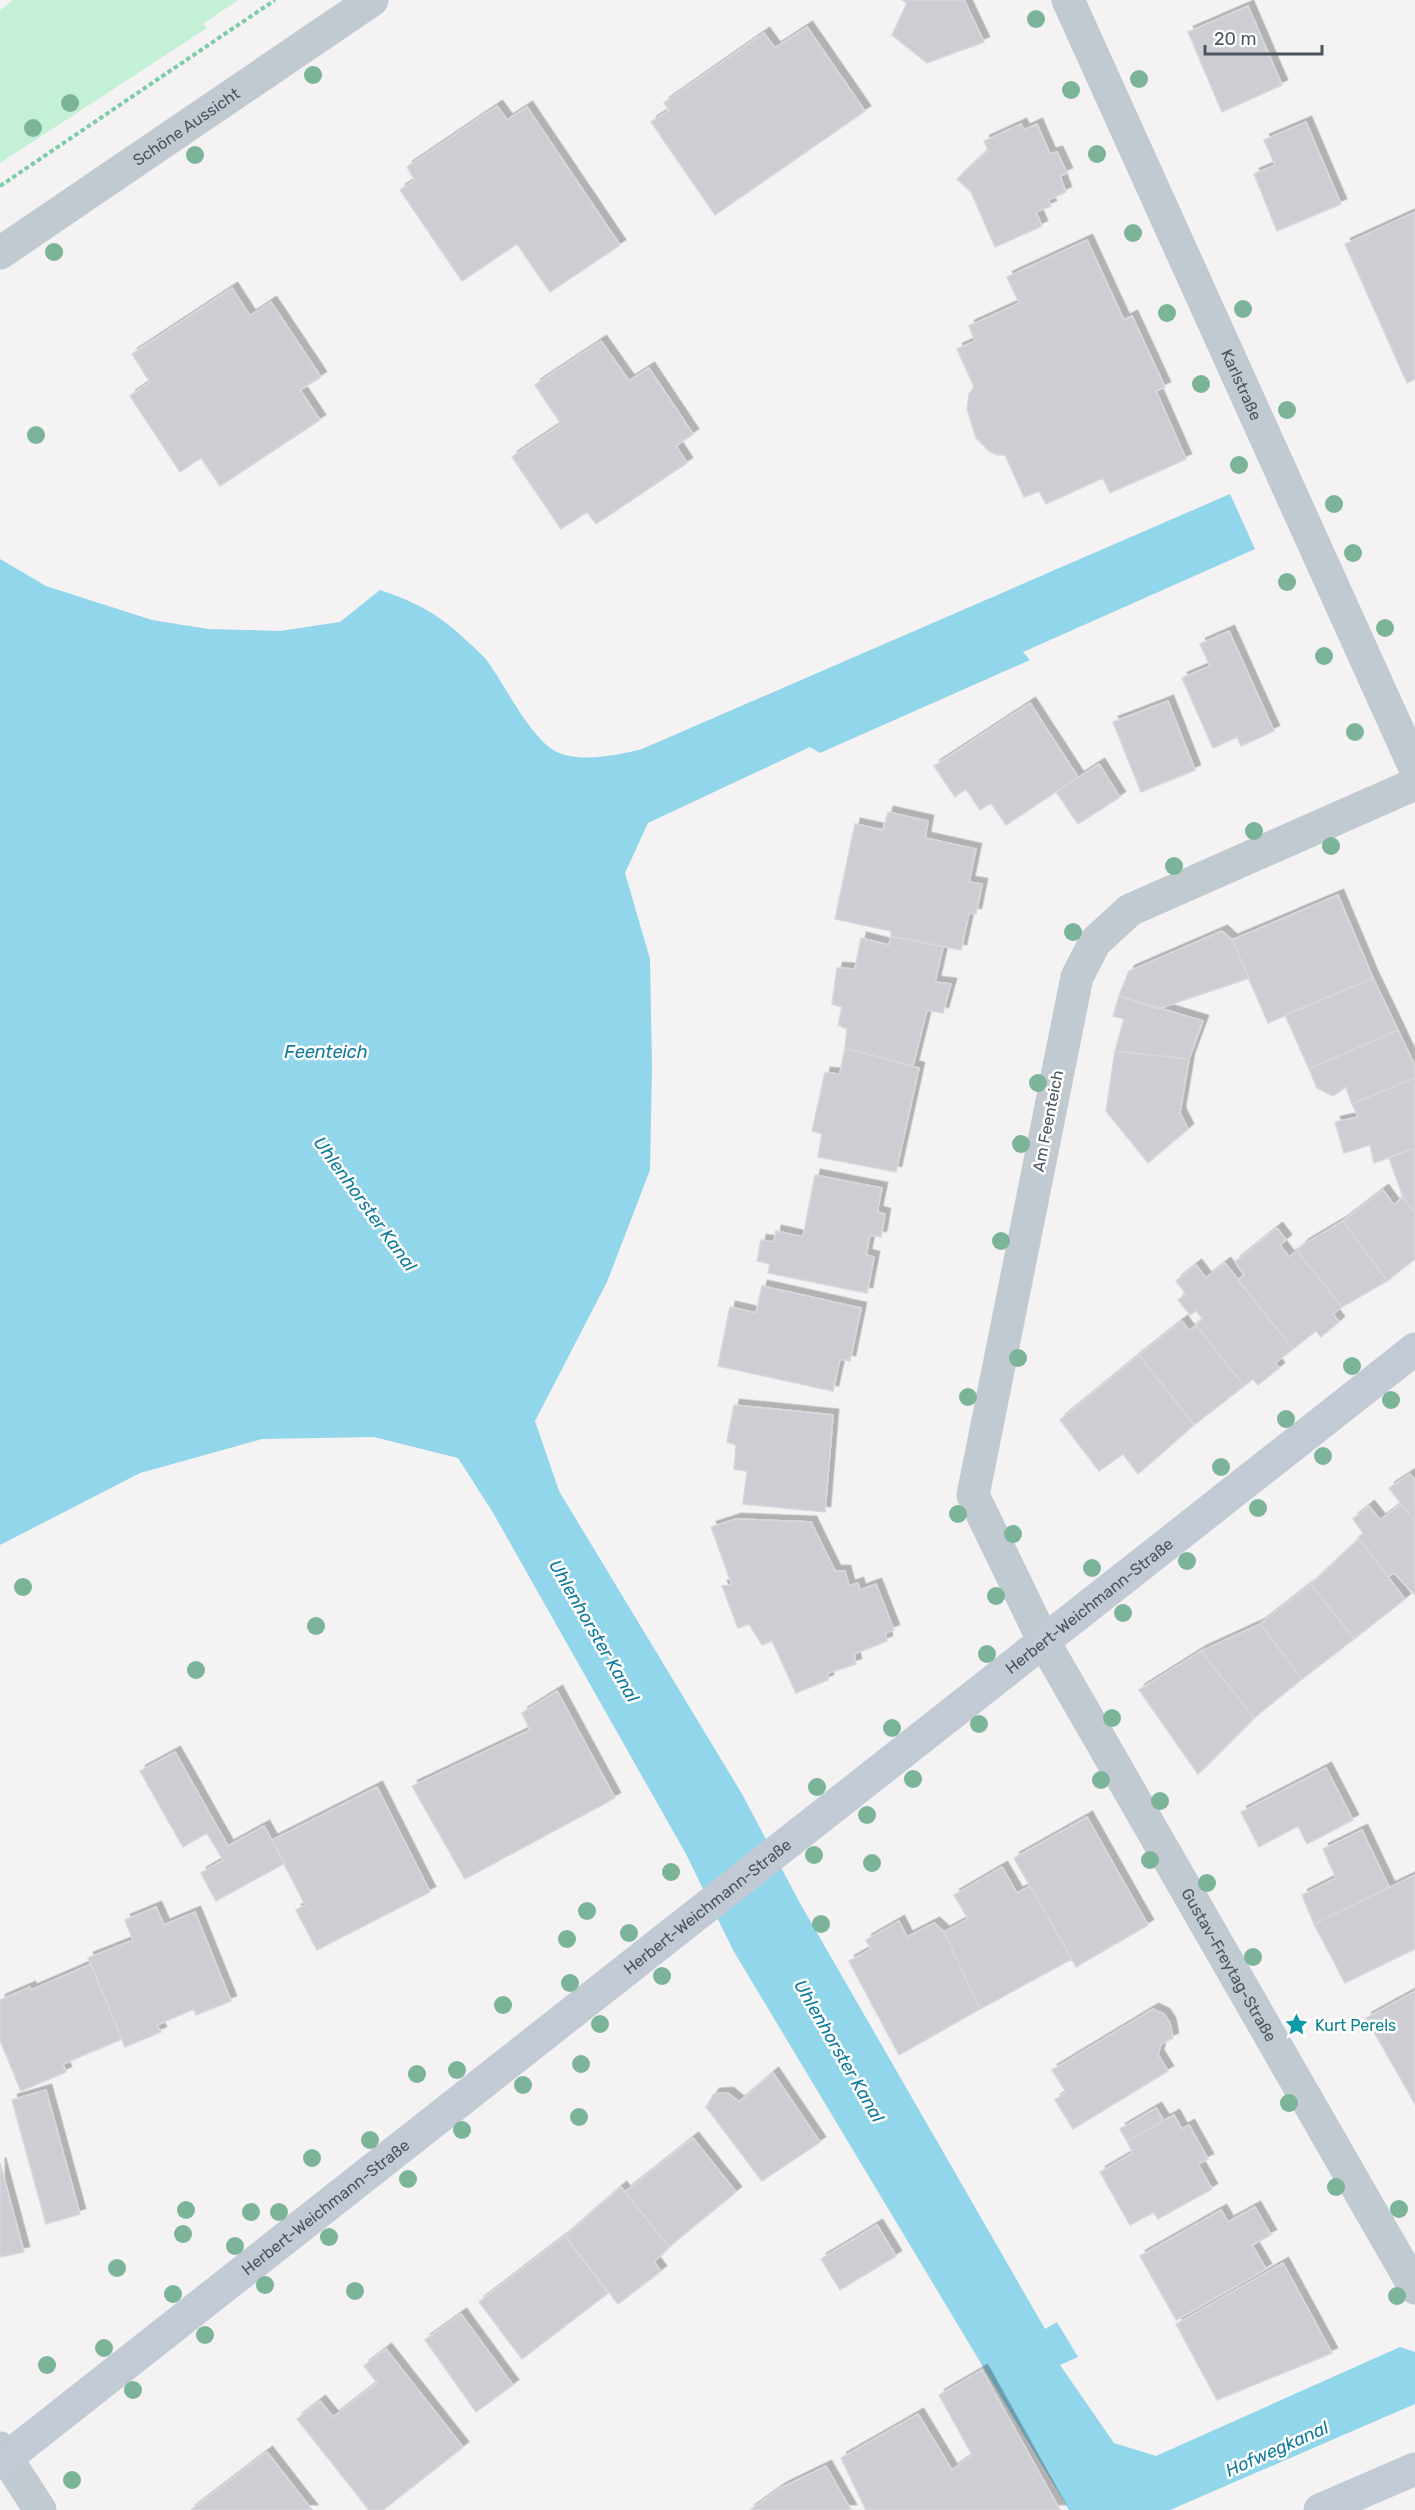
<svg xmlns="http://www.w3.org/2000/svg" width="1415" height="2510" font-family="Rubik,sans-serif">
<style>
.green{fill:#c3f0d6}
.water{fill:#91d6eb}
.building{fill:#ccced4;stroke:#d6d8dd;stroke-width:1.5;filter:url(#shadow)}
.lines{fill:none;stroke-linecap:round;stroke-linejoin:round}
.path{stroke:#7bcda8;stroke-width:4;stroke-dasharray:4.5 3;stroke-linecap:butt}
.street{stroke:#c1c9d1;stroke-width:33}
.secondary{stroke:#c1cad5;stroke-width:33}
.tree{fill:#7cb499}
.labels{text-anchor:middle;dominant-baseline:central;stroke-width:5;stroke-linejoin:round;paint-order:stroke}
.street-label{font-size:16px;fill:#4a5560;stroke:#fff}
.culture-label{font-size:16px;fill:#0d838f;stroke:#fff;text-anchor:start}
.water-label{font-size:18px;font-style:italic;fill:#0f7b9e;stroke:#fff}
</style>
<defs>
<filter id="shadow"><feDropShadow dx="5.5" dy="-5.5" stdDeviation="0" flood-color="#0004"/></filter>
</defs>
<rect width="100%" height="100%" fill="#f4f2f2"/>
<path class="green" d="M13,0H238L203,24L207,28L0,163V10Z"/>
<path class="water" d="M1230,494L1255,549L1023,652L1030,660L820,753L810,747L648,823L625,873L650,959L652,1067L650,1170L607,1282L535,1421L559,1491L742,1794L801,1905L1045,2329L1057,2322L1078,2357L1060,2365L1114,2443L1156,2456L1400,2347L1415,2352V2404L1170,2510H1069L733,1950L686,1854L492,1511L458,1458L374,1437L262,1439L140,1473L0,1545V559L46,586L152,620L208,629L280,631L340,622L380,590C420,604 439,614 469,643C476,649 483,655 488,662C506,687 531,739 557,752C580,763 619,755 642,749Z"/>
<path class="building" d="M902,0H964L984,42L927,63L892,35L907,3Z
M1248,6L1282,85L1222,112L1188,32Z
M807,27L865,111L715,215L651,122L669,110L664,103L764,33L775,48Z
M497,106L507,120L527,107L620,245L550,292L517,244L462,281L400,190L415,180L407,167Z
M1306,122L1341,204L1277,231L1254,174L1275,165L1264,140Z
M1021,124L1024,130L1037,124L1050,154L1057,152L1067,173L1060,176L1066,192L1048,200L1051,206L1036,212L1042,226L995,247L971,192L957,179L988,150L984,141Z
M1415,212V379L1407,383L1345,244Z
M1087,240L1124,320L1132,316L1165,387L1156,391L1186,459L1110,493L1103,478L1046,504L1039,491L1024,497L1005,455H997L989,451L976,438L967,409L969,394L974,387L957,349L975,341L969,326L1019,303L1007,277Z
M232,288L250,316L271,302L321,377L300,390L320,420L220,486L201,458L180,472L130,396L150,382L132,354Z
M601,341L629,381L649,368L693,434L676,446L687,463L596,524L587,512L561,529L512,457L561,424L535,385Z
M1229,631L1274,731L1241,746L1237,737L1213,748L1182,678L1210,666L1200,644Z
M1168,701L1195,770L1141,792L1113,722Z
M1030,703L1078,777L1006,825L991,803L980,810L966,789L955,797L934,766Z
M1099,764L1120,797L1078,824L1056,792Z
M888,812L928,821L925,838L976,849L969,882L982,884L976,914L969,913L961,950L891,936V931L835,919L855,824L883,830Z
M1338,895L1373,978L1268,1023L1232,940Z
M1222,931L1232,940L1249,978L1158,1009L1119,996L1129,971Z
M891,936L943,947L935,982L951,984L943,1013L927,1010L913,1066L845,1048L847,1029L838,1025L842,1007L832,1004L837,968L855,969L861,938L889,945Z
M1373,978L1398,1030L1309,1069L1285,1015Z
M1119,996L1203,1021L1189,1059L1115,1051L1124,1019L1113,1016Z
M1398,1030L1415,1066V1078L1352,1104L1346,1087L1333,1096L1317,1088L1309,1069Z
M845,1048L919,1068L896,1172L818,1157L822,1134L812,1131L825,1073L840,1074Z
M1115,1051L1189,1059L1180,1113L1188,1129L1148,1163L1106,1111Z
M1415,1078V1148L1374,1163L1370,1145L1344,1153L1335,1122L1358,1117L1352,1104Z
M1415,1148V1213L1403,1197L1389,1158Z
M815,1175L882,1188L877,1212L885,1214L881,1237L870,1235L866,1255L874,1257L867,1293L768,1273L770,1264L757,1261L761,1240L774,1242L776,1231L803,1237Z
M1383,1190L1394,1205L1403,1197L1415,1213V1259L1387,1281L1343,1221Z
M1343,1221L1387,1281L1342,1307L1297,1251L1304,1244Z
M1277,1228L1286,1240L1280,1245L1289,1257L1297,1251L1342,1307L1333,1314L1339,1322L1321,1337L1316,1331L1293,1349L1238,1280L1244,1275L1235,1262Z
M1225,1263L1293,1349L1275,1363L1279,1368L1258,1385L1253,1379L1244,1386L1196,1325L1203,1319L1196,1311L1190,1315L1178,1300L1186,1294L1176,1281L1196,1265L1206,1278Z
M762,1286L861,1308L850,1361L840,1359L833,1391L718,1366L730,1307L756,1313Z
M1182,1321L1189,1331L1196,1325L1244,1386L1194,1425L1139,1355Z
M1139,1355L1194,1425L1138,1474L1123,1454L1099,1471L1060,1420Z
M734,1405L833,1415L825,1512L743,1504L747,1471L734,1469L736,1445L727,1442Z
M1410,1474L1415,1481V1522L1389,1488Z
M1401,1504L1415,1522V1595L1394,1573L1388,1577L1358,1537L1363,1533L1353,1519L1369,1506L1380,1520Z
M736,1519L811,1522L835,1571H845L849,1586L858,1583L860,1590L876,1584L894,1630L885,1633L887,1641L854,1654L856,1664L828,1673V1680L796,1693L772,1641L762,1645L749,1624L738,1628L722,1586L732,1585L711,1527Z
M1359,1539L1405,1599L1354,1639L1311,1584Z
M1311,1584L1354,1639L1302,1679L1260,1624Z
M1260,1624L1302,1679L1254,1718L1201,1651Z
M1201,1651L1254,1718L1198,1774L1139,1690Z
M557,1691L615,1798L465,1879L412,1786L530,1730L522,1713Z
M175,1752L228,1846L264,1826L285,1863L216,1901L201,1873L223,1860L207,1833L183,1847L140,1771Z
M1326,1768L1353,1820L1307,1844L1298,1826L1259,1847L1241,1812Z
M377,1787L430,1892L317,1950L296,1910L305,1905L272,1840Z
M1087,1817L1148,1925L1076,1967L1014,1858Z
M1362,1830L1389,1887L1314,1924L1302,1895L1336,1878L1323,1849Z
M1002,1867L1017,1893L1030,1886L1072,1959L980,2009L944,1932L968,1919L954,1895Z
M1415,1875V1949L1345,1983L1314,1924Z
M156,1907L164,1925L195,1912L231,2001L196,2015L194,2009L157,2025L161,2032L125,2047L88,1958L133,1940L125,1920Z
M899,1921L907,1937L934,1923L944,1932L980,2009L899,2055L849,1961L871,1949L866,1940Z
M91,1964L122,2039L63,2064L66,2072L21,2091L0,2040V2000L30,1987L31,1990Z
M1415,1991V2104L1366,2018Z
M1153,2009L1164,2014L1170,2023L1173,2038L1161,2044L1158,2055L1168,2071L1073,2129L1055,2100L1066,2092L1052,2070Z
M773,2073L820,2142L762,2181L706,2107L714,2094L728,2093L739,2102Z
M46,2090L80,2214L46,2224L12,2100Z
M1156,2108L1164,2121L1127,2141L1120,2129Z
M1174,2115L1182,2129L1189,2125L1208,2159L1198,2164L1212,2189L1158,2219L1154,2212L1130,2225L1100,2172L1133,2153L1127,2141Z
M693,2138L736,2192L669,2247L625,2192Z
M0,2163L24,2252L0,2257Z
M621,2187L669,2247L654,2262L661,2271L618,2304L565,2236Z
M1255,2207L1271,2235L1252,2245L1266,2269L1176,2320L1140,2256L1221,2210L1228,2222Z
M877,2225L896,2256L840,2290L821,2259Z
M565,2236L608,2293L522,2359L479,2302Z
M1283,2263L1332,2353L1217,2400L1176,2324Z
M461,2314L513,2385L476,2412L425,2340Z
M386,2349L463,2447L383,2510H369L297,2419L320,2401L333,2417L377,2383L364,2366Z
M982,2370L1060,2510H866L841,2458L918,2414L952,2470L972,2455L939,2395Z
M267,2452L312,2510H191Z
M826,2466L851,2510H750L781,2488Z"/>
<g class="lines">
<path class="path" d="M0,186L275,0"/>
<g class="street">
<path id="s1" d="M1068,0L1415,768"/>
<path id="s2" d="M0,253L372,0"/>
<path id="s3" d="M1415,784L1130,910L1095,942L1077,977L973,1495L1044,1642L1415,2288"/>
<path d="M0,2448L40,2510"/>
</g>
<g class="secondary">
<path id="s4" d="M0,2463L1415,1349"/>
<path d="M1320,2510L1415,2469"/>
</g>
</g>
<g class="tree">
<circle cx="1036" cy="19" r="9"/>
<circle cx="313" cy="75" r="9"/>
<circle cx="1139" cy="79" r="9"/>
<circle cx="1071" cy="90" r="9"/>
<circle cx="70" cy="103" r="9"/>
<circle cx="33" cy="128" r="9"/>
<circle cx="1097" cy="154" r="9"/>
<circle cx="195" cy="155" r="9"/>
<circle cx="1133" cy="233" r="9"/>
<circle cx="54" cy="252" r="9"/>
<circle cx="1243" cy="309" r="9"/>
<circle cx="1167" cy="313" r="9"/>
<circle cx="1201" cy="384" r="9"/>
<circle cx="1287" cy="410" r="9"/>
<circle cx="36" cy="435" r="9"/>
<circle cx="1239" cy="465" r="9"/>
<circle cx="1334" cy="504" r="9"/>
<circle cx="1353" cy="553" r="9"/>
<circle cx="1287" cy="582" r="9"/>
<circle cx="1385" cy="628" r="9"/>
<circle cx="1324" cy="656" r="9"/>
<circle cx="1355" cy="732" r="9"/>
<circle cx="1254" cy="831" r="9"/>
<circle cx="1331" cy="846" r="9"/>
<circle cx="1174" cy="866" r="9"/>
<circle cx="1073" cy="932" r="9"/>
<circle cx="1038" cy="1083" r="9"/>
<circle cx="1021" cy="1144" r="9"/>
<circle cx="1001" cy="1241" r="9"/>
<circle cx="1018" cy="1358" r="9"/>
<circle cx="1352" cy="1366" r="9"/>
<circle cx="968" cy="1397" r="9"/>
<circle cx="1391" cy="1400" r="9"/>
<circle cx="1286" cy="1419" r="9"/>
<circle cx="1323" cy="1456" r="9"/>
<circle cx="1221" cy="1467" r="9"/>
<circle cx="1258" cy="1508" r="9"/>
<circle cx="958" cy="1514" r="9"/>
<circle cx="1013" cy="1534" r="9"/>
<circle cx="1187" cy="1561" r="9"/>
<circle cx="1092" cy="1568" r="9"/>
<circle cx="23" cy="1587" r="9"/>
<circle cx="996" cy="1596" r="9"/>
<circle cx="1123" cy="1613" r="9"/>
<circle cx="316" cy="1626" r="9"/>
<circle cx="987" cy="1654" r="9"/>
<circle cx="196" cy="1670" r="9"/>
<circle cx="1112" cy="1718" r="9"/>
<circle cx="979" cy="1724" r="9"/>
<circle cx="892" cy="1728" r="9"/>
<circle cx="913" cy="1779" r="9"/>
<circle cx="1101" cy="1780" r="9"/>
<circle cx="817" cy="1787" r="9"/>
<circle cx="1160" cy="1801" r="9"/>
<circle cx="867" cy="1815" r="9"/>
<circle cx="814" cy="1855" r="9"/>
<circle cx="1150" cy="1860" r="9"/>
<circle cx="872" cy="1863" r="9"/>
<circle cx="671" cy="1872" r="9"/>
<circle cx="1207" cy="1883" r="9"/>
<circle cx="587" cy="1911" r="9"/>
<circle cx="821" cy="1924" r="9"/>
<circle cx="629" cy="1933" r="9"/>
<circle cx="567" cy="1939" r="9"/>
<circle cx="1253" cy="1957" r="9"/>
<circle cx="662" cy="1976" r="9"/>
<circle cx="570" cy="1983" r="9"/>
<circle cx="503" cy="2005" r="9"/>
<circle cx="600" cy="2024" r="9"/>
<circle cx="581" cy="2064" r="9"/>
<circle cx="457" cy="2070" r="9"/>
<circle cx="417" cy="2074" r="9"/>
<circle cx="523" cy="2085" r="9"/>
<circle cx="1289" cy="2103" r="9"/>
<circle cx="579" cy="2117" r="9"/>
<circle cx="462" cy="2130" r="9"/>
<circle cx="370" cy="2140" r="9"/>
<circle cx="312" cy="2158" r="9"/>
<circle cx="408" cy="2179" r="9"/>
<circle cx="1336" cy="2187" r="9"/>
<circle cx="1399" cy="2209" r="9"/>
<circle cx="186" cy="2210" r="9"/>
<circle cx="251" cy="2212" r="9"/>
<circle cx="279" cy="2212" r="9"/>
<circle cx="183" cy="2234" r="9"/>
<circle cx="329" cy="2237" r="9"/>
<circle cx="235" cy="2246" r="9"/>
<circle cx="117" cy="2268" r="9"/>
<circle cx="265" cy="2285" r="9"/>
<circle cx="355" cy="2291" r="9"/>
<circle cx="173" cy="2294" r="9"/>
<circle cx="1397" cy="2296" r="9"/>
<circle cx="205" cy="2335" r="9"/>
<circle cx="104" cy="2348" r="9"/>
<circle cx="47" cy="2365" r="9"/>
<circle cx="133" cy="2390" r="9"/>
<circle cx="72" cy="2480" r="9"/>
</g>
<defs>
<symbol id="sight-bare" viewBox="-9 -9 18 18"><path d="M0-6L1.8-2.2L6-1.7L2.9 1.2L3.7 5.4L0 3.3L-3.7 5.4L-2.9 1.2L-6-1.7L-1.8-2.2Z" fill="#0f9aa8" stroke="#fff" stroke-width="2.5" paint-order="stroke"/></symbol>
</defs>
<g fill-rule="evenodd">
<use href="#sight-bare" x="1280" y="2008" width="33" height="33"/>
</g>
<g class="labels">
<g class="street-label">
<text stroke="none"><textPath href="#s2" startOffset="225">Schöne Aussicht</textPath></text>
<text stroke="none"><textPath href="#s1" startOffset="422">Karlstraße</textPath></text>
<text transform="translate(1048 1121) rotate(-79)">Am Feenteich</text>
<text stroke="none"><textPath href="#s4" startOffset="1386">Herbert-Weichmann-Straße</textPath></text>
<text stroke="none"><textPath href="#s4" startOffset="900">Herbert-Weichmann-Straße</textPath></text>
<text stroke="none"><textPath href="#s3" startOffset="1462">Gustav-Freytag-Straße</textPath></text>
<text stroke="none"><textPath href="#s4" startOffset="414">Herbert-Weichmann-Straße</textPath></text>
</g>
<g class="culture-label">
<text x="1315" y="2025">Kurt Perels</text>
</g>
<g class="water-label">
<text x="326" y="1052">Feenteich</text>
<text transform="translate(365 1204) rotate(54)">Uhlenhorster Kanal</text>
<text transform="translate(594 1631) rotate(60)">Uhlenhorster Kanal</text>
<text transform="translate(839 2051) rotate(60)">Uhlenhorster Kanal</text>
<text transform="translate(1277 2449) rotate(-24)">Hofwegkanal</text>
</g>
</g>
<path d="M1205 45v9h117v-9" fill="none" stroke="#4a5560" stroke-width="3"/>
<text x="1214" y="45" font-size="18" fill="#4a5560" stroke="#ffffff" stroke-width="4.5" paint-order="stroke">20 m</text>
</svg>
